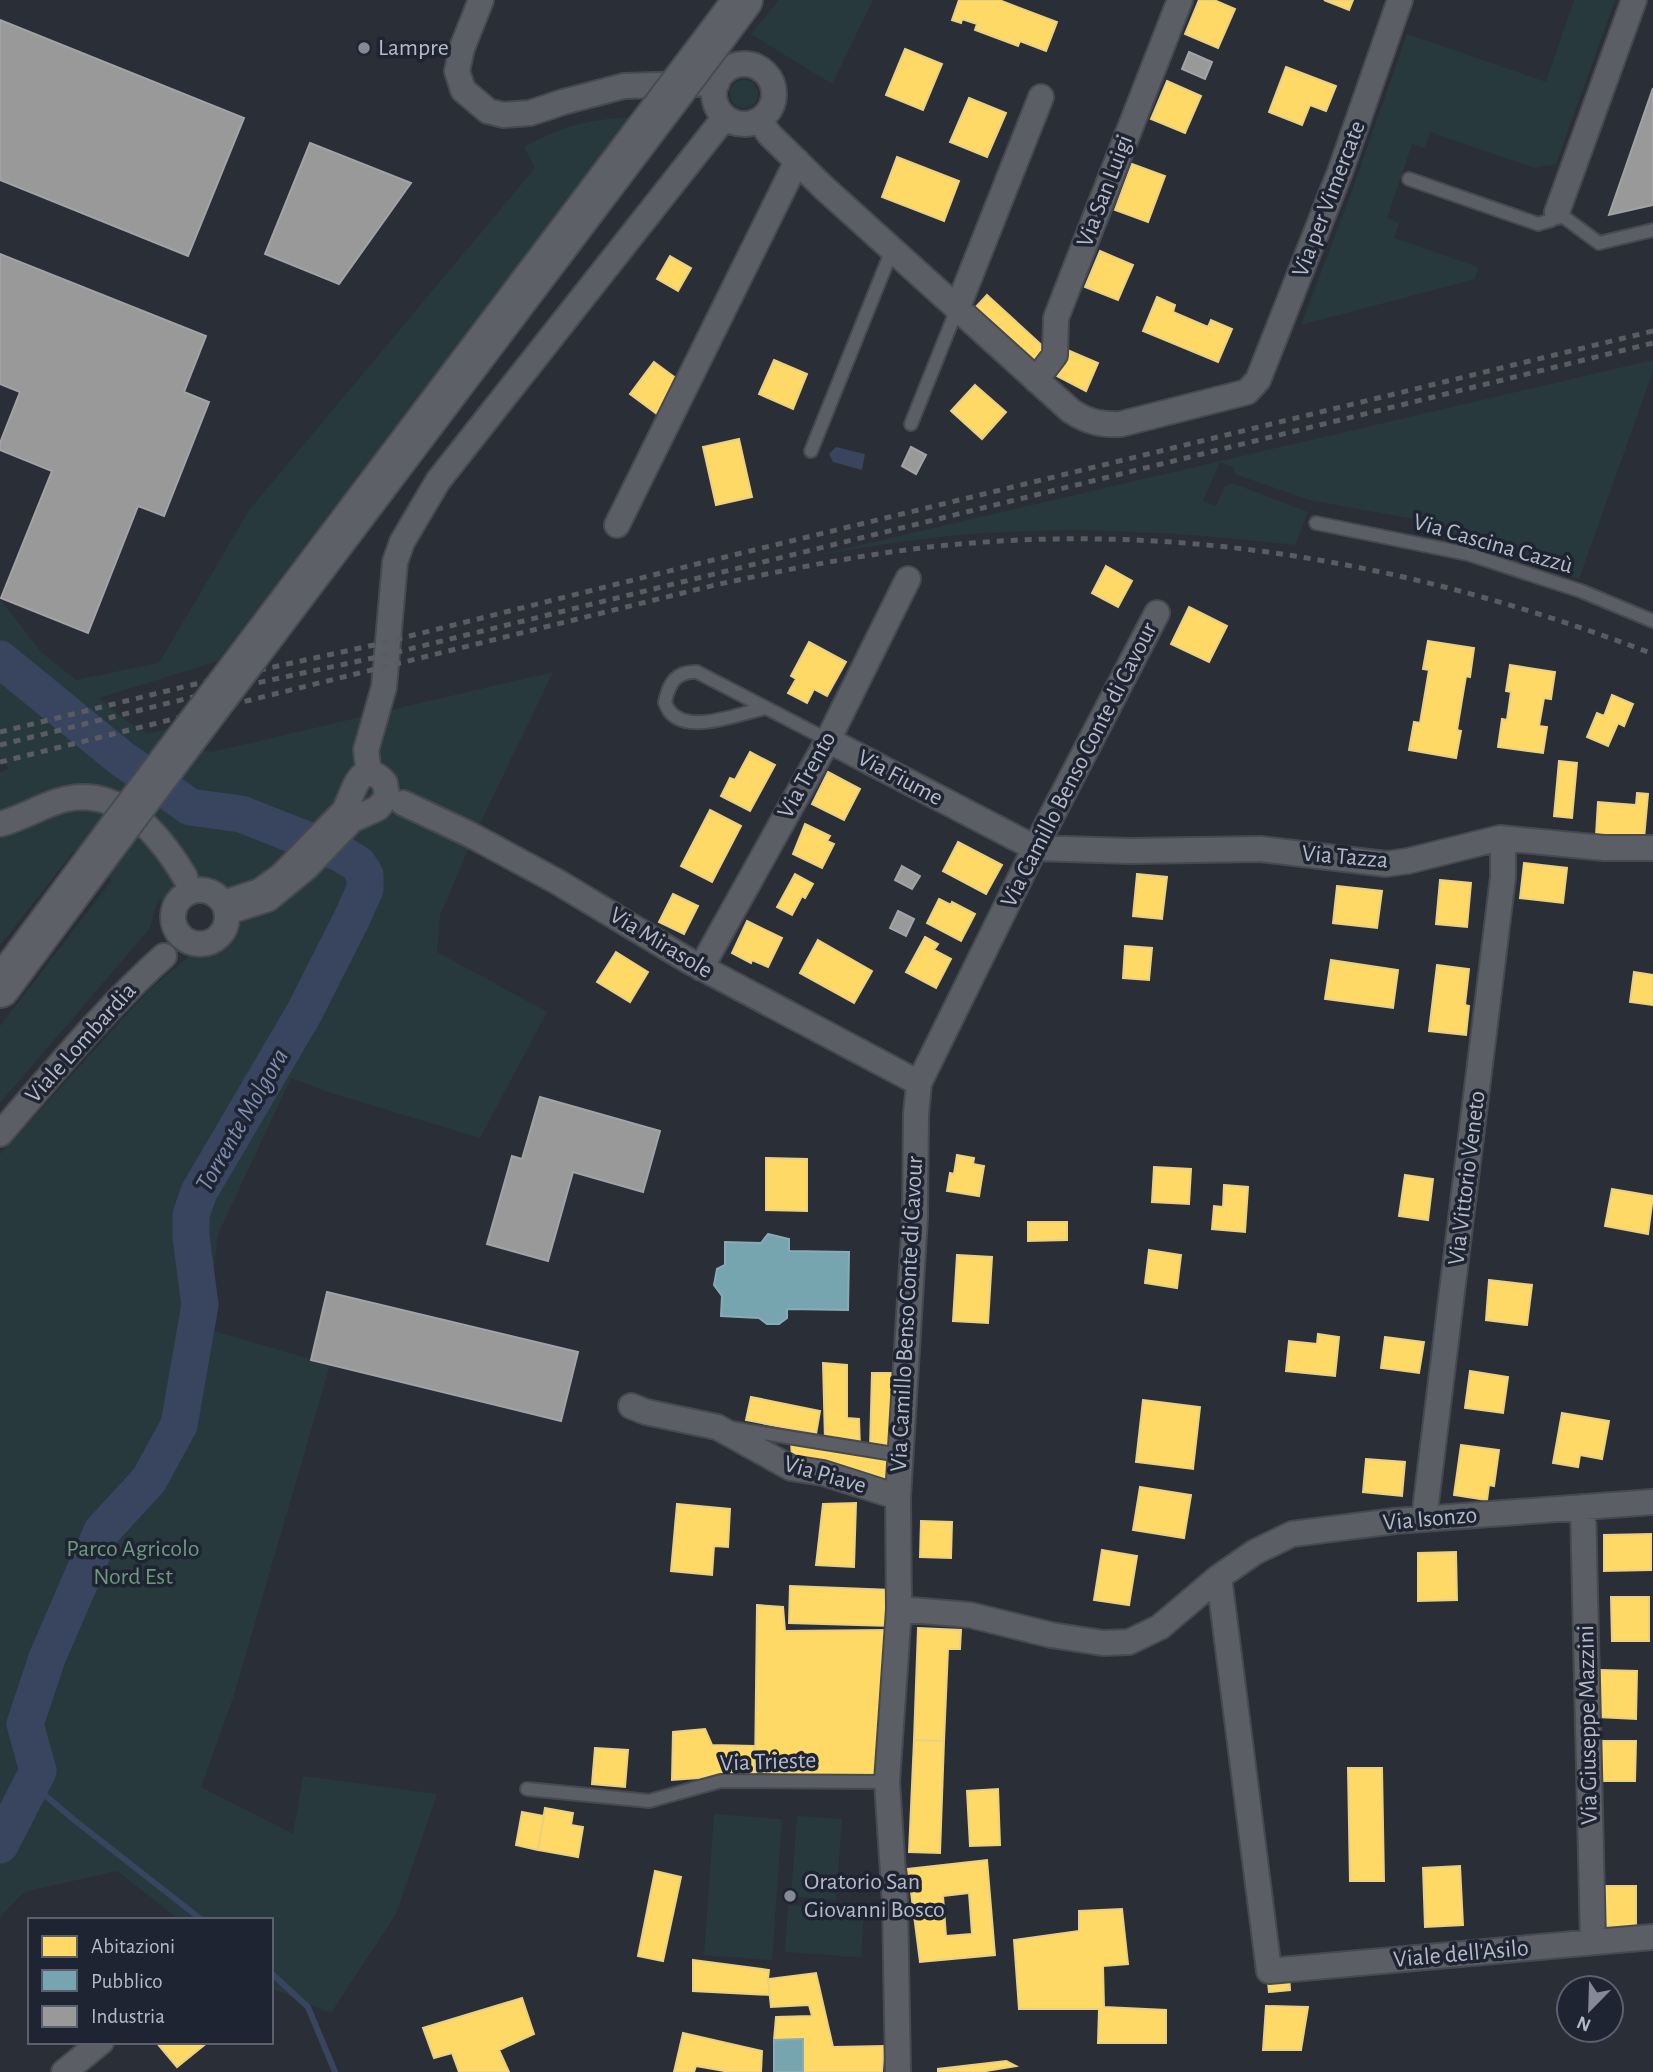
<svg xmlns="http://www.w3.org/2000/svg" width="1653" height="2072" font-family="'Alegreya Sans',sans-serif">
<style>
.green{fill:#28393e}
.water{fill:#39455f}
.homes{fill:#ffd966;stroke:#e9d083;stroke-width:2;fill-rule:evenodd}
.public{fill:#76a5af;stroke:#89abb6;stroke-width:2}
.industry{fill:#999;stroke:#a1a3a7;stroke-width:2}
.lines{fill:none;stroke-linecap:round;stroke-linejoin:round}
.stream{stroke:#39455f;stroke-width:6}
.river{stroke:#39455f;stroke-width:37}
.service-casing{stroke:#464a50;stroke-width:16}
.minor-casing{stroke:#464a50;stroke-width:28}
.primary-casing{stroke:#484b54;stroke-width:42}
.service{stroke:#5b5e65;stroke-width:12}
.minor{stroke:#5b5e65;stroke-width:24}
.primary{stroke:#5d6067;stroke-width:38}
.rail{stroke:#595c62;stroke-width:5;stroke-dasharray:7 7;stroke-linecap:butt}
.primary-bridge-casing{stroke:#484b54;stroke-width:42;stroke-linecap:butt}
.primary-bridge{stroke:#5d6067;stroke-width:38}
.poi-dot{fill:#848995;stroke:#1e2432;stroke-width:2.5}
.labels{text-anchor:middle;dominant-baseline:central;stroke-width:7;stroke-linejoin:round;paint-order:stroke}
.poi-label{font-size:24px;fill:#b5bac8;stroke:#1e2432;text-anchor:start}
.street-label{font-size:24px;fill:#b5bac8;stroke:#1e2432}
.park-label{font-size:24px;fill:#6d987b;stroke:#1e2432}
.water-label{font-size:26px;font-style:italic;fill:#7e8eae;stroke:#1e2432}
</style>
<rect width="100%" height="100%" fill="#2a2e37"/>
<path class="green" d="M779,0H873L832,84L751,34Z
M1574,0H1615L1556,164L1535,168L1430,132L1425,148L1412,144L1387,218L1399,223L1394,238L1478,267L1475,279L1301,325L1352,191L1407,34L1546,82Z
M730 94a14 14 0 1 1 28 0a14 14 0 1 1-28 0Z
M630,117L218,661L99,698L124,719L147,734L168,729L159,740L161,742L212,752L553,672L473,838L440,915L437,952L547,1012L480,1138L325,1091L291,1078L218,1234L207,1329L330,1365L233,1698L201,1787L293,1834L303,1776L437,1794L396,1914L331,2013L271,1988V1920H180L117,1871L24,1892L0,1917V1154L150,989L188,957L226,932L231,922L224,893C208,883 197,881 178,883L166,902L158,899L150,928L0,1103V1026L112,880L74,851L0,945V772L9,769L0,757V599L41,652L76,680L159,663L250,509L535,168L524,147C564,125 584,121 630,117Z
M1653,360V371L1579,579L1491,549L1453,546C1447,539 1449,531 1442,524L1309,500L1235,474L1233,467L1220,462L1203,501L1216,506L1225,486L1232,483L1308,512L1295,545C1207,535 1119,528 1030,531C958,532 886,543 814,556Z
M714,1814L782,1819L772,1960L704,1955Z
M797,1816L842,1819L836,1900L791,1896Z
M788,1905L864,1910L861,1957L785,1952Z"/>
<path class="water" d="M836,447L865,454L862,470L833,462L829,454Z"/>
<path class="homes" d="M959,0H999L1057,22L1046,51L1020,41L1018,46L975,30L977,24L962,19L961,23L952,20Z
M1199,0H1214L1235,9L1218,48L1185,34Z
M1324,0H1353L1349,10Z
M905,49L942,64L923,110L886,95Z
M1286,67L1336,86L1326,111L1310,105L1302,125L1269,112Z
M1167,81L1201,96L1185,133L1151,119Z
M969,98L1006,113L987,157L950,142Z
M897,157L959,181L944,221L882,197Z
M1132,164L1165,176L1148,222L1115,210Z
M1100,251L1133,265L1118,300L1085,287Z
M670,256L691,268L678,291L657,279Z
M987,295L1047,350L1033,366L973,310Z
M1157,297L1175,305L1173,312L1208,327L1211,320L1232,329L1218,362L1143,331Z
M1065,349L1098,363L1086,391L1055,375Z
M774,360L807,374L793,409L759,394Z
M654,362L681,382L657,414L630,394Z
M975,385L1006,412L982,439L951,411Z
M739,439L752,497L716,505L703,447Z
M1106,566L1132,581L1118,607L1092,593Z
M1189,607L1227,626L1209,662L1171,644Z
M1428,641L1474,648L1470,677L1466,676L1457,730L1461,731L1456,758L1409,750L1414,722L1420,723L1429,670L1423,669Z
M809,642L846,662L827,696L814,689L807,703L788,693L796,679L791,676Z
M1510,665L1555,672L1551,699L1544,698L1539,726L1547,727L1543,753L1498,747L1502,719L1507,720L1511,692L1506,691Z
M1612,695L1633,704L1624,726L1618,723L1608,746L1587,737L1597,713L1604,716Z
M750,752L775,765L750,811L721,796L730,778L735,780Z
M1559,761L1577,763L1572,818L1554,816Z
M828,772L860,789L844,820L812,804Z
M1637,793L1648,794L1644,839L1596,835L1598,802L1636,805Z
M710,810L741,826L712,882L681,866Z
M805,824L830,836L827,841L834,844L822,868L793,854Z
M958,842L1002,865L986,894L943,871Z
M1524,863L1567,868L1563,903L1520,898Z
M795,874L813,884L805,898L802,896L792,915L777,907Z
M1137,874L1167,877L1162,919L1133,916Z
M1440,880L1471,883L1467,927L1436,924Z
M1337,886L1382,891L1377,928L1333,923Z
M673,894L698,906L684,934L659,922Z
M939,899L951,905L952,902L975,914L961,941L927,923Z
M747,921L782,938L768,967L752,960L751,963L732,953Z
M925,937L938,944L934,950L951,959L936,988L906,972Z
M818,940L872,971L854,1003L800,973Z
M1125,946L1152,948L1149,980L1123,978Z
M616,952L648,972L630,1002L597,982Z
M1331,960L1398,970L1393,1008L1325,999Z
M1437,965L1469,969L1465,1005L1469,1006L1466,1035L1429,1031Z
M1634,972L1653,975V1005L1630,1002Z
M957,1155L974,1158L973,1164L984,1166L979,1196L947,1191L950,1173L954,1174Z
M766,1158L807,1159V1211L766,1210Z
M1154,1167L1191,1169L1189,1204L1152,1202Z
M1405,1175L1433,1179L1428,1220L1399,1216Z
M1224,1185L1248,1187L1245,1232L1212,1229L1214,1206L1223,1207Z
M1612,1189L1653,1196L1648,1234L1605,1226Z
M1028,1222H1067V1240L1028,1241Z
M1149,1250L1181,1255L1177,1288L1145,1283Z
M957,1255L992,1257L988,1323L953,1321Z
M1489,1280L1532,1285L1527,1325L1486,1320Z
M1318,1334L1339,1337L1335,1376L1286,1371L1289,1341L1317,1344Z
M1385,1337L1424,1342L1419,1373L1381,1368Z
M823,1363L847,1365V1418L859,1419L860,1448L825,1440Z
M1470,1371L1508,1377L1503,1413L1465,1408Z
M872,1373H893L891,1449L870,1448Z
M751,1397L820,1411L816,1434L746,1420Z
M1143,1400L1200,1407L1193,1469L1136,1462Z
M1562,1413L1609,1421L1602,1459L1580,1455L1578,1467L1553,1463Z
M791,1441L888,1461L885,1481L792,1459Z
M1461,1445L1499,1450L1494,1486L1489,1485L1487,1500L1454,1495Z
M1366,1459L1405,1462L1402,1496L1363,1492Z
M1140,1487L1191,1495L1184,1538L1133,1530Z
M856,1503L854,1567L816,1565L823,1504Z
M677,1504L730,1509L728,1547L714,1546L712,1575L671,1571Z
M921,1521L952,1522L951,1558L920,1557Z
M1651,1534V1570L1604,1571V1535Z
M1102,1550L1137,1556L1129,1605L1094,1600Z
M1456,1552L1457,1600L1418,1601V1553Z
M790,1586L892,1590L891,1626L789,1623Z
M1611,1597H1649V1641H1612Z
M757,1605L783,1607L785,1631L887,1630V1779L755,1772Z
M918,1628L961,1630L960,1649H948L944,1741L914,1740Z
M1600,1670L1637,1671L1636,1719L1598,1717Z
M705,1729L712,1745L754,1746L755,1774L672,1780L673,1732Z
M914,1740L944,1741L940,1853L909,1852Z
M1601,1741H1636L1635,1781H1601Z
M595,1748L628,1750L625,1787L592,1784Z
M1348,1768H1382L1384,1881H1350Z
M998,1789L1000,1845L970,1846L967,1791Z
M545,1808L573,1813L571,1825L583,1827L578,1857L538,1850Z
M522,1812L544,1816L538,1850L516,1845Z
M987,1860L995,1955L920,1962L908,1869ZM969,1893L972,1934L946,1936L943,1896Z
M1460,1866L1463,1925L1425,1927L1423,1868Z
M655,1871L681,1877L663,1961L638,1956Z
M1602,1886H1636V1927L1601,1926Z
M1122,1909L1128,1964L1103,1966L1104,2007L1166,2010V2043H1098L1099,2009H1019L1014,1940L1079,1931V1911Z
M693,1960L769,1970L768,1979L770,1995L693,1991Z
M1289,1972L1290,1990L1269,1992L1267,1973Z
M816,1973L833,2047L884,2046L882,2072H803V2039L774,2040L776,2017L812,2016L809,2005L771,2007L768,1979Z
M522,1998L534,2034L499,2050L509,2072H459L452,2053L434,2058L423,2028Z
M1266,2006L1308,2007L1301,2050H1263Z
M683,2033L762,2051L761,2072H730L696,2066L694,2072H674Z
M156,2042H208L177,2067Z
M1006,2061L1016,2066L980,2072H938V2069Z"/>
<path class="public" d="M768,1234L789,1239V1251L849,1252L848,1310L787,1309V1318L779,1324H767L759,1318L721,1316L722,1296L714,1285L717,1269L725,1265V1242L761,1243Z
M803,2039V2072H774V2040Z"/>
<path class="industry" d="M0,20L244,118L188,256L0,180Z
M1189,52L1212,62L1205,79L1182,69Z
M1653,88V205L1609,215Z
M310,143L411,183L339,284L265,254Z
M0,254L206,336L184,392L209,402L164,516L138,506L88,633L1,598L52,471L0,450V443L20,392L0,384Z
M911,447L926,455L916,474L902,466Z
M902,866L920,876L912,889L895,880Z
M898,911L914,919L906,936L890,928Z
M540,1097L660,1131L643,1192L573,1172L548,1261L487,1244L512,1156L522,1159Z
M327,1292L578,1352L561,1421L311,1360Z"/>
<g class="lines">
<path class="stream" d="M32,1784L73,1819L202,1920
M271,1973L308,2007L335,2072"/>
<path class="river" d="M0,659L121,758L190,807L241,814L340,853L358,864L365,875V889L352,918L304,1013L199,1192L191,1215V1237L200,1305L179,1425L149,1480L102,1531L47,1658L25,1724L38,1771L0,1845"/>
<defs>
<path id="service" d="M1409,179L1538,224L1552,220L1557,212L1599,243L1653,230
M911,424L957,309
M811,451L892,250
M1316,523L1468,554L1581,591L1653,621
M765,708C738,714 676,740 665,702C669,683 676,671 697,672L828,740
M731,1428L900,1455
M527,1789L649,1801L721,1781L887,1782"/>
<path id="minor" d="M481,0L462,48L457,71L463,90L488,111L503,115L530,113L563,102L624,86L717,83
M714 94a30 30 0 1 1 60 0a30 30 0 1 1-60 0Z
M759,120L769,134L823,187L1071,411C1088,422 1101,425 1121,424L1247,392L1258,380L1340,172L1400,0
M1557,212L1634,0
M957,309L1041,97
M1036,380L1055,355L1056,318L1180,0
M617,525L797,161
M828,740L1035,848L1130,851L1260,849L1386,864L1408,861L1500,838L1604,848H1653
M369,774L366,750L384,687L395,562L402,542L438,481L725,117
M403,803L469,834L556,881L689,961L919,1083
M0,824C24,818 43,804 66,799C121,787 160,835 185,877
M173 917a27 27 0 1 1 54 0a27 27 0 1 1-54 0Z
M224,903L260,891L281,876L344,811C353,797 359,753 385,783L387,797L378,808L352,820L306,868L268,899L227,912
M701,968L828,740L908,579
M0,1134C53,1073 104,1009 164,956
M631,1406L646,1412L717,1427L791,1468L823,1473L898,1497
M1583,1507L1593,1942
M1424,1519L1503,877V847L1500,838
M1219,1577L1269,1971L1653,1937
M899,1609L970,1615L1051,1635L1103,1643L1129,1642L1160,1627L1219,1577L1255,1552L1292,1534L1395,1521L1653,1502
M64,2072L101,2042
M898,2072L895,1903L887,1782L899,1609L898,1497L915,1217L916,1114L919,1083L1035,848L1157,613"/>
<path id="primary" d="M717,35L743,0
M250,654L640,137
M0,988L113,836"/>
</defs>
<use href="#service" class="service-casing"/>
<use href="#minor" class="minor-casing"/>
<use href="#primary" class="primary-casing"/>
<use href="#service" class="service"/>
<use href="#minor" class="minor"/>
<use href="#primary" class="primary"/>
<path class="rail" d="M0,732L187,686L374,645L709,561L1653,331
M0,745L201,695L373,658L1653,343
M0,762L715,585C789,569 864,554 939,546C1185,520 1424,566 1653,654"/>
<defs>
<path id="primary-bridge" d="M640,137L717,35
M113,836L250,654"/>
</defs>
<use href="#primary-bridge" class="primary-bridge-casing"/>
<use href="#primary-bridge" class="primary-bridge"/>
</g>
<g class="poi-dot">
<circle cx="364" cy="48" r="7"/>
<circle cx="790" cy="1896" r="7"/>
</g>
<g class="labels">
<g class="poi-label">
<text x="378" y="48">Lampre</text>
<text x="804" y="1882">Oratorio San<tspan x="804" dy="28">Giovanni Bosco</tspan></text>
</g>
<g class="street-label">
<text transform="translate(1105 191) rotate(-69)">Via San Luigi</text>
<text transform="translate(1329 199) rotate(-69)">Via per Vimercate</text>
<text transform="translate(1493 544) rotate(16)">Via Cascina Cazzù</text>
<text transform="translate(1079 765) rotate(-63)">Via Camillo Benso Conte di Cavour</text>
<text transform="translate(807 775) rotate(-61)">Via Trento</text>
<text transform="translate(900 778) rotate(28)">Via Fiume</text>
<text transform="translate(1345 857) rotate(5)">Via Tazza</text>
<text transform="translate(661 943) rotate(31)">Via Mirasole</text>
<text transform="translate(81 1043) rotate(-48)">Viale Lombardia</text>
<text transform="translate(1467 1178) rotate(-83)">Via Vittorio Veneto</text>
<text transform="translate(907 1314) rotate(-87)">Via Camillo Benso Conte di Cavour</text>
<text transform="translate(825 1475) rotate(16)">Via Piave</text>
<text transform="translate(1430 1519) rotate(-5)">Via Isonzo</text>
<text transform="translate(1588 1725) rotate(-91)">Via Giuseppe Mazzini</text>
<text transform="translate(768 1762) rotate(-2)">Via Trieste</text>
<text transform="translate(1461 1954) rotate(-5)">Viale dell'Asilo</text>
</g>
<g class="park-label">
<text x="133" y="1549">Parco Agricolo<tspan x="133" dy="28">Nord Est</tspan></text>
</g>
<g class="water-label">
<text transform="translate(242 1120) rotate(-60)">Torrente Molgora</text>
</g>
</g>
<rect x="28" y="1918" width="245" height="126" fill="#1e2432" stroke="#5a606e" stroke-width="2"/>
<rect x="42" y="1936" width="35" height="21" fill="#ffd966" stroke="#5a606e" stroke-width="2"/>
<text x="91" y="1953" font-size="21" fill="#b5bac8">Abitazioni</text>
<rect x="42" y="1970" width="35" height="21" fill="#76a5af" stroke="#5a606e" stroke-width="2"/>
<text x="91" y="1988" font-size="21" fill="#b5bac8">Pubblico</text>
<rect x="42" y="2006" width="35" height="21" fill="#999999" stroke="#5a606e" stroke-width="2"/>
<text x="91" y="2023" font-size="21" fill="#b5bac8">Industria</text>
<g transform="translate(1590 2009) rotate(203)"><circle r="33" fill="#1e2432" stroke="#5a606e" stroke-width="2"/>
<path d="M0-5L12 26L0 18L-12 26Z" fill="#848995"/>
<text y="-10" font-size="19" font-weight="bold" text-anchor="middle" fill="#b5bac8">N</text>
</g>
</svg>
